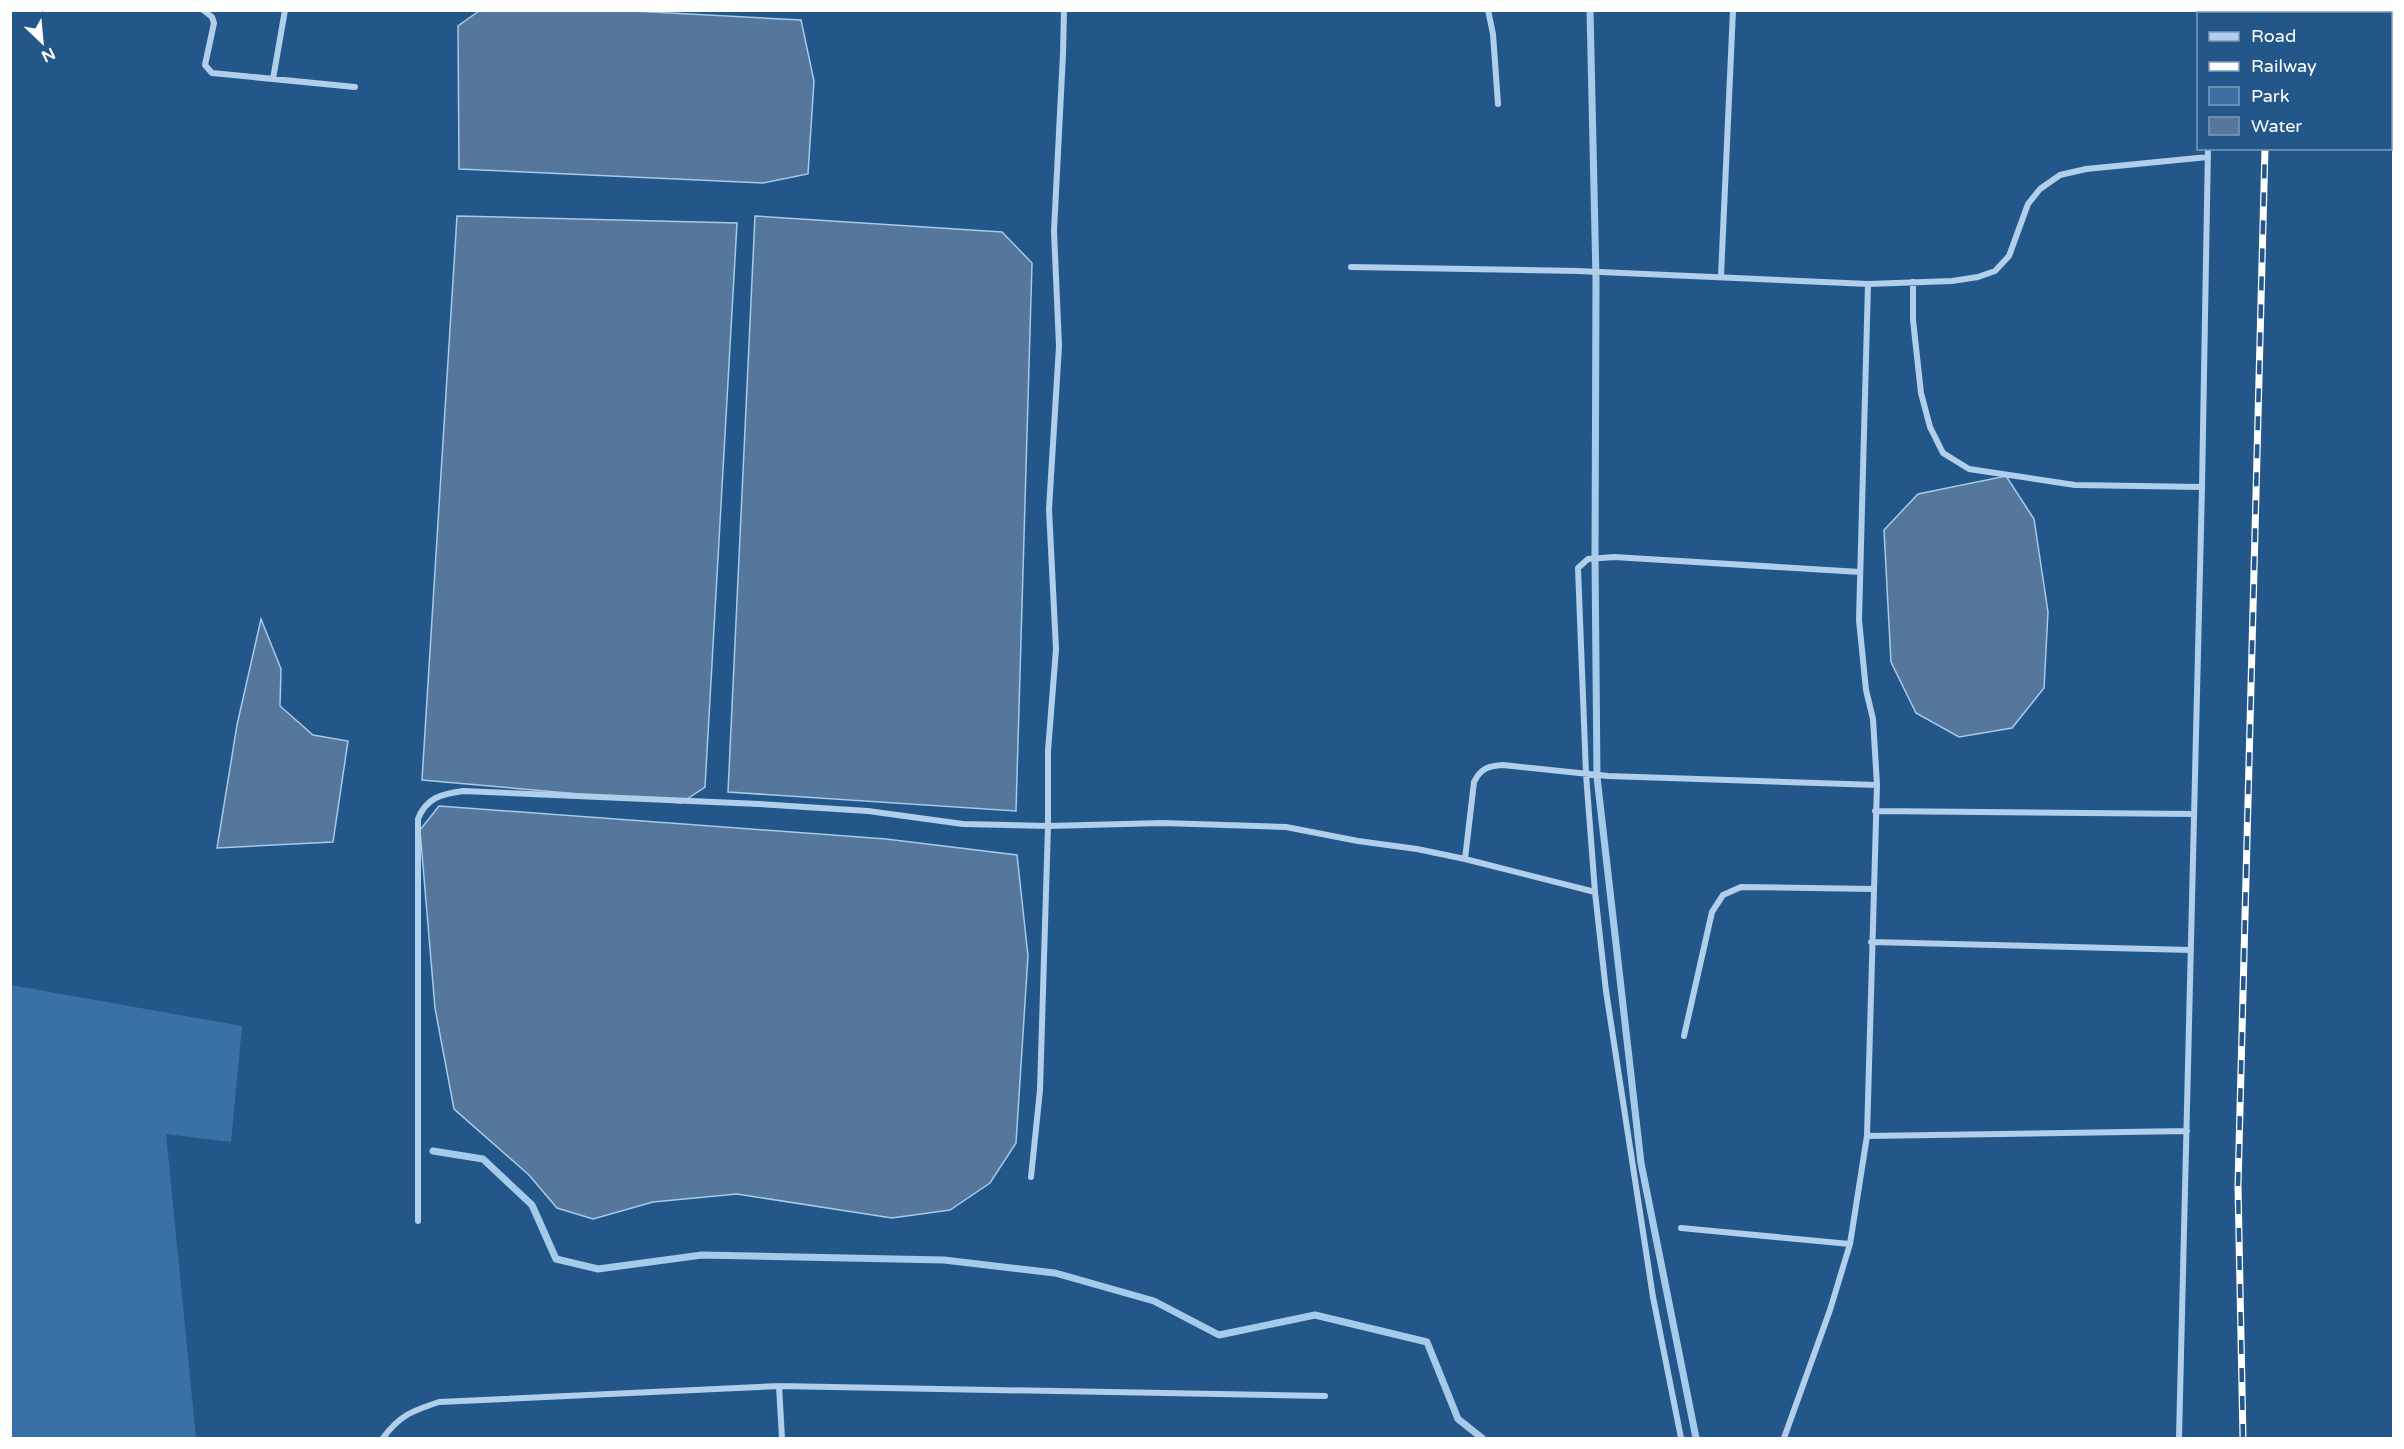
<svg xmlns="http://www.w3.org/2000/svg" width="2404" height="1449" font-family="'Varela Round',sans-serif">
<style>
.green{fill:#3971a6}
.water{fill:#55779b;stroke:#a5caea;stroke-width:1.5}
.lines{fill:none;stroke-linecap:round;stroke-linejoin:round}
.stream{stroke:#a5caea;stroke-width:7}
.minor{stroke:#b1ceea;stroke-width:6}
.rail-casing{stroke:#fff;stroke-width:7}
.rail{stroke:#245789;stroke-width:4.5;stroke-dasharray:14;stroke-linecap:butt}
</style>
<rect width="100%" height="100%" fill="#245789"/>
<path class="green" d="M10,985L242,1026L231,1142L166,1134L196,1438H11Z"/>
<path class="water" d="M479,11H633L801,20L814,81L808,174L763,183L459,169L458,26Z
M457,216L737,223L705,787L681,803L422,780Z
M755,216L1002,232L1032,263L1016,811L728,792Z
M2006,476L2034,519L2048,612L2044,688L2012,728L1959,737L1916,713L1891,662L1884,530L1918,494Z
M261,619L281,669L280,706L313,735L348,741L333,842L217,848L237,725Z
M439,806L886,839L1017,855L1028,956L1016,1143L990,1183L950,1210L892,1218L737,1194L653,1202L593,1219L557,1208L529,1175L454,1109L435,1008L420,830Z"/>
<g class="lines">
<path class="stream" d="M1590,10L1596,279L1595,558L1597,777L1641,1163L1696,1438
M433,1151L483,1159L532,1205L556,1259L598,1269L702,1255L944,1260L1055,1273L1154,1301L1219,1335L1315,1315L1427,1342L1458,1419L1482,1438"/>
<path class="minor" d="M203,10L212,17L214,23L205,65L212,73L355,87
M1488,10L1493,34L1498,104
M2213,14V10
M273,79L285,10
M1351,267L1578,271L1868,284L1952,281L1978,277L1995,271L2009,256L2028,204L2040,189L2060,175L2086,169L2208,157
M1721,276L1733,10
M1913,282V320L1921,393L1930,427L1943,453L1969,469L2075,485L2202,487
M1875,811L2194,814
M1465,859L1474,782C1481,768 1488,766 1503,765L1608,776L1877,785
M1871,942L2191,950
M1684,1036L1712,912L1723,895L1741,887L1873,889
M1867,1136L2187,1131
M1031,1177L1040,1090L1048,826L1163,823L1286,827L1358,841L1417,849L1465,859L1595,892
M418,1221V819C426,798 441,794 463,791L759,804L868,811L963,824L1048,826V751L1056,649L1049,509L1059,346L1054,231L1063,54L1064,10
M1681,1228L1850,1244
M779,1386L782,1438
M383,1438C400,1415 412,1411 439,1402L779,1386L1325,1396
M1681,1438L1653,1297L1606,991L1595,892L1586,774L1578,568L1588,559L1614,557L1860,572
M1784,1438L1830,1310L1850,1244L1867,1136L1877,785L1873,719L1866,690L1859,620L1868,284
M2179,1438L2202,487L2208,148"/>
<defs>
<path id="rail" d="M2271,14V10
M2243,1438L2238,1186L2265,148"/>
</defs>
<use href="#rail" class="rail-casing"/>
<use href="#rail" class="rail"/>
</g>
<rect width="2404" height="1449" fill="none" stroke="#ffffff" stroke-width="24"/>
<rect x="2197" y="12" width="195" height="138" fill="#245789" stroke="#7c9ab8" stroke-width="1.5"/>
<rect x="2209" y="32" width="30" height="9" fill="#b1ceea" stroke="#7c9ab8" stroke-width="1.5"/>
<text x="2251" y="42" font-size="18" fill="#ffffff">Road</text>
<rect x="2209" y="62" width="30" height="9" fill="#ffffff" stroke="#7c9ab8" stroke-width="1.5"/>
<text x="2251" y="72" font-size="18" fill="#ffffff">Railway</text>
<rect x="2209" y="87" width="30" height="18" fill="#3971a6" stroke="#7c9ab8" stroke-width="1.5"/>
<text x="2251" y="102" font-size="18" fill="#ffffff">Park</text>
<rect x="2209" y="117" width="30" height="18" fill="#55779b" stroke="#7c9ab8" stroke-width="1.5"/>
<text x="2251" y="132" font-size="18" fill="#ffffff">Water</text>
<g transform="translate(42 42) rotate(154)" stroke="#245789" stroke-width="4.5" paint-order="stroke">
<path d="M0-4.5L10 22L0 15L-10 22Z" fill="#ffffff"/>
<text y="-9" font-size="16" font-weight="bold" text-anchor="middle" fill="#ffffff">N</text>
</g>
</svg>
